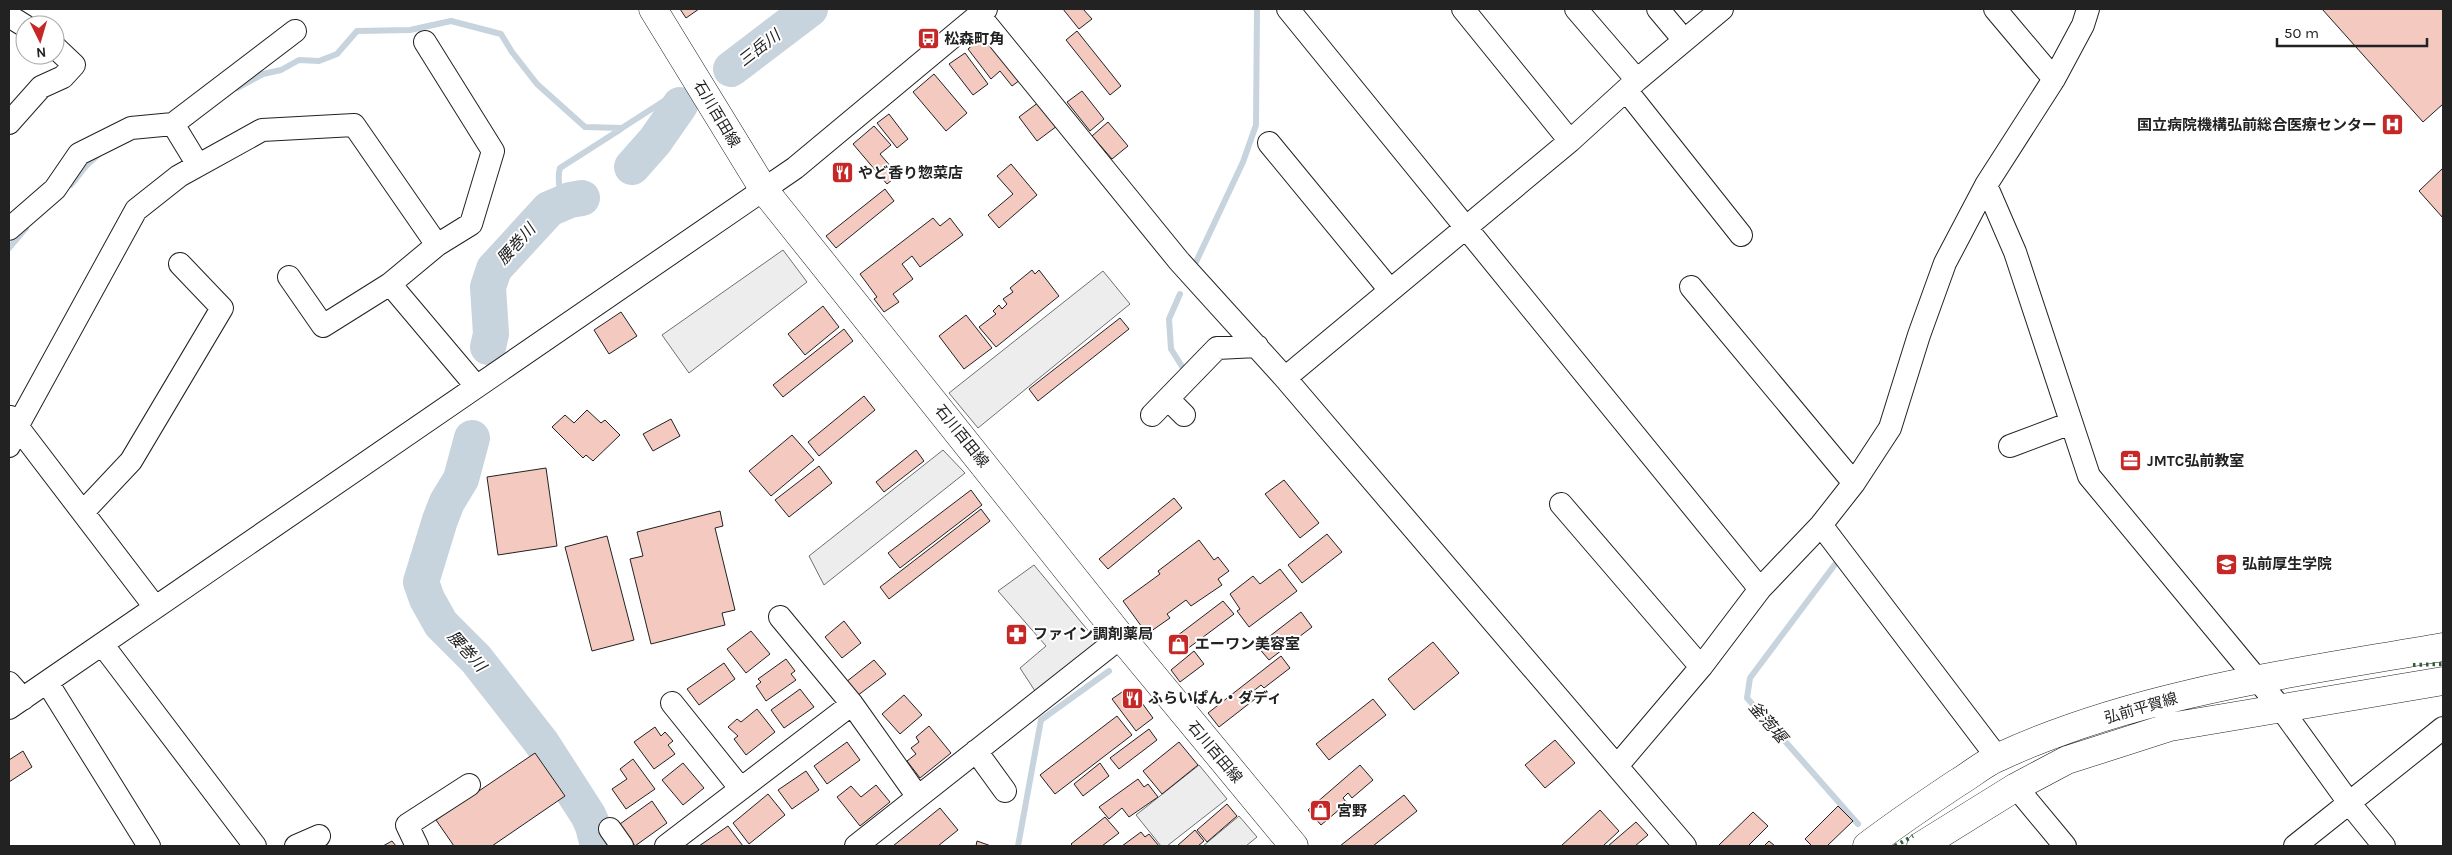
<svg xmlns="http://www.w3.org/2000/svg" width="2452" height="855" font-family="Karla,'Noto Sans JP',sans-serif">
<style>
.parking{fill:#ededed;stroke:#6f6f6f}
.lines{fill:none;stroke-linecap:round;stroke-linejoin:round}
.stream{stroke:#c7d3dd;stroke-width:6}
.river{stroke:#c7d3dd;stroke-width:36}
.building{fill:#f3c9c0;stroke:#222}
.minor-casing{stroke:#222;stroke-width:24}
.major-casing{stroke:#222;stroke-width:29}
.minor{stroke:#fff;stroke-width:22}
.major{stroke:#fff;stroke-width:28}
.hedge{stroke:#2f5e38;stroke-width:4;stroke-dasharray:2.5 4;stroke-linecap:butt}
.labels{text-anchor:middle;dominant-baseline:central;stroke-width:4;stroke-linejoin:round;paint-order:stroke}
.poi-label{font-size:15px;font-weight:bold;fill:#222;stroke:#fff;text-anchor:start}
.street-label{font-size:15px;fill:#222;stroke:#fff}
.water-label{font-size:16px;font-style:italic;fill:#222;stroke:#fff}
</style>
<rect width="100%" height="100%" fill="#fff"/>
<path class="parking" d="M783,250L807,282L689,373L662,335Z
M1103,271L1130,304L978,428L949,393Z
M943,450L965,473L824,585L809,556Z
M1034,565L1100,645L1037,694L1020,668L1046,646L998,591Z
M1199,765L1227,799L1167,846H1161L1136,815Z
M1239,816L1257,837L1246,846H1203Z"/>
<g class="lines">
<path class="stream" d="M237,88L263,74L281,70L299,60L319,61L337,54L357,31L410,30L451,21L501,34L512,52L537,84L585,127L622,128L664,101
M71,185L87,165L98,155
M560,203C562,190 556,180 560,168L621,129
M9,248L26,228
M1196,262L1243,162L1256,125L1257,9
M1180,294L1169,319L1171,349L1183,368
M1836,563L1750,678L1747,698L1858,824
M1018,846L1041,720L1109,671"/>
<path class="river" d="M731,69L810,9
M632,167L655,141L680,105
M488,347L491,334L488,287L494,269L549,209L570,200L582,198
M472,438L461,479L447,502L440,520L421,582L427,599L441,624L476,659L541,742L588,815L593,826L598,846"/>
</g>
<path class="building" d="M680,9H699L686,18Z
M1063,9H1083L1092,19L1079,29Z
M2322,9H2443V104L2423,122Z
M1077,31L1121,86L1110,95L1066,40Z
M984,36L1020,80L1012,86L1000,71L991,79L968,49Z
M965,53L988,84L973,95L949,64Z
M934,74L967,113L946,131L913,92Z
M1082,91L1104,119L1090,131L1067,102Z
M1039,102L1057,126L1037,141L1019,117Z
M889,114L908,139L897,148L877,123Z
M1108,122L1128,146L1112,159L1092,136Z
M874,126L891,145L880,154L898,175L887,184L853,144Z
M1011,164L1037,195L999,228L988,215L1013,194L997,176Z
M2443,168V218L2419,191Z
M885,189L894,201L836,248L826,236Z
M933,218L940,226L950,218L963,235L920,267L912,256L902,264L913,279L893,294L899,302L884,312L874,299L877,297L860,274Z
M1032,270L1035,274L1039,270L1059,296L996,347L979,327L996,314L993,311L999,305L1002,309L1007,304L1003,299L1013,292L1010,288Z
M823,306L839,327L805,355L788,334Z
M621,312L637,336L609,354L594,330Z
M966,315L992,348L964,369L939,336Z
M1120,318L1129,329L1038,401L1029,389Z
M844,329L853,341L783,397L773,385Z
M864,396L875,410L819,456L808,442Z
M587,410L601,423L605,420L620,435L593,461L586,455L583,458L552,427L565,415L574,423Z
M671,419L680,436L653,451L643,434Z
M792,435L814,460L771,496L749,471Z
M916,450L924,461L884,492L876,482Z
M819,466L832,483L789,517L775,500Z
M546,468L557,546L498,555L487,477Z
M1284,480L1319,523L1300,538L1265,494Z
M971,490L982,505L900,568L888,553Z
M1174,498L1182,508L1108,569L1099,559Z
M981,509L990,521L889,599L880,587Z
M720,511L723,526L715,528L735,610L722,613L725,625L651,644L630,559L643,556L637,532Z
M1327,534L1342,552L1302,583L1288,565Z
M607,536L634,640L592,651L565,547Z
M1199,540L1214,560L1218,557L1229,571L1218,579L1222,585L1191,606L1186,600L1167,614L1170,618L1147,634L1123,601L1160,574L1158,571Z
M1280,569L1297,591L1249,627L1237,611L1240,609L1230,594L1253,576L1260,584Z
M1223,601L1234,614L1179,655L1169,642Z
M1301,612L1312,627L1269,660L1257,646Z
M844,621L861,643L842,658L825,637Z
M751,631L770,654L746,673L727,649Z
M1433,642L1459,673L1414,710L1388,679Z
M1194,651L1204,664L1180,682L1171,670Z
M1281,656L1290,668L1264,688L1261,685L1251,693L1255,699L1219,727L1208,713Z
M786,659L795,671L791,674L796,680L766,701L756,686L761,682L758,679Z
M874,660L886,674L857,696L846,682Z
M724,663L735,679L699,705L687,689Z
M800,689L814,707L784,728L771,710Z
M1122,692L1126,698L1134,692L1153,718L1136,731L1112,699Z
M904,695L922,715L900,734L882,714Z
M1373,699L1386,715L1329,760L1316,744Z
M757,709L775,732L746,755L734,739L738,736L728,727L737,719L741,722Z
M1117,716L1132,735L1055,794L1040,775Z
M929,726L951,753L920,778L907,761L916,754L911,748L919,742L916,737Z
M655,727L661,736L665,732L673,741L668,745L675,754L654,769L634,742Z
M1149,729L1157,740L1119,769L1110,758Z
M1555,740L1575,763L1545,788L1525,765Z
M847,742L860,760L827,784L814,766Z
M1179,742L1198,765L1162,794L1143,771Z
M23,751L32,767L9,782V760Z
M535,753L565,796L492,846H454L436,820Z
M633,759L655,789L626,809L612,789L627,779L620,769Z
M683,763L704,788L683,805L662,780Z
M1100,763L1109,776L1083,796L1074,784Z
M1360,765L1373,780L1352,798L1348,793L1343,798L1347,803L1321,825L1308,810Z
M806,771L819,790L792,809L778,790Z
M1138,779L1144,787L1148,784L1158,797L1129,817L1122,808L1109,819L1099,807Z
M876,785L890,802L860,826L837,797L851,786L861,797Z
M768,794L785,815L749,844L733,823Z
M1404,795L1417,811L1373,846H1340Z
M652,801L667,823L635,846L620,824Z
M1227,804L1237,816L1207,842L1197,830Z
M1838,806L1853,821L1827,846H1812L1805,839Z
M940,808L958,830L938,846H893Z
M1600,810L1619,831L1603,846H1561Z
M1753,812L1768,826L1748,846H1718Z
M1105,817L1119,833L1102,846H1073L1071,844Z
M1636,822L1648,835L1635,846H1608Z
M728,826L743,846H699Z
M1195,830L1204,841L1198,846H1177Z
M1141,832L1145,837L1149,834L1159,846H1122Z
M392,841L396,846H383Z
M977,841L991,846H976Z
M1769,841L1775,846H1764Z"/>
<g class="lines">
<defs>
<path id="minor" d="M1288,9L1760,589
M1463,9L1570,141
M1576,9L1637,80
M1658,9L1684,40
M1995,9L2054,79
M979,15L1179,261L1285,378L1685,846
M9,16L25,26
M425,42L493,151L471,224L437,245
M1626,90L1741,235
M9,123L41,87L63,77L74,65L55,47
M173,124L198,165
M1269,143L1390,290
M1986,185L2015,252L2089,476L2280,707L2350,804L2384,846
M9,229L55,189L79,154L131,128L173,124L295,31
M289,277L323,326L390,284
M1691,287L1854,483
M1285,378L1570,141L1637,80L1722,9
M1168,399L1184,415
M1152,415L1217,348L1257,346
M10,417L155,607
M9,446L18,425L136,210L179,176L262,130L354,125L437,245L390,284L476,386
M2010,446L2071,423
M1561,504L1701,667
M83,512L131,461L222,308L180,264
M1821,525L1997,757
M780,617L852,704L918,797
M102,644L255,846
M47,682L149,846
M9,683L23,699
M672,703L741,789
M9,708L795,168L986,9
M976,751L1005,791
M1617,766L1701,667L1760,589L1821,525L1854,483L1890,428L1919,335L1945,263L1986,185L2054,79L2083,25L2088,9
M2016,787L2065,846
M610,829L622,846
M296,846L319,836
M417,846L407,825L469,785
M666,846L852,704
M856,846L1121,637
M2295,846L2443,728"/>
<path id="major" d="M653,9L764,190L1121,637L1294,846
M1867,846C1896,824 1927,803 1957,783C1971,775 1984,763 1999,757C2137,693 2295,673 2443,647
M1921,846L2016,787L2067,760L2170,727L2443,681"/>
</defs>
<use href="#minor" class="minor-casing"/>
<use href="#major" class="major-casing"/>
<use href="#minor" class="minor"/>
<use href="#major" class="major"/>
<path class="hedge" d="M2413,665L2443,664
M1895,846L1913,836"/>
</g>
<defs>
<symbol id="bus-square" viewBox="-11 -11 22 22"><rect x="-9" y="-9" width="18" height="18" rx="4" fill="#c62828" stroke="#fff"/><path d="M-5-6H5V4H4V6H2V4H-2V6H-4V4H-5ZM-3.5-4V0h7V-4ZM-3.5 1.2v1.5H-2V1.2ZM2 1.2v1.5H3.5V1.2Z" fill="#fff"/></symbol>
<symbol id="hospital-square" viewBox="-11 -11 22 22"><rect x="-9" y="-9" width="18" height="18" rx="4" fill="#c62828" stroke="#fff"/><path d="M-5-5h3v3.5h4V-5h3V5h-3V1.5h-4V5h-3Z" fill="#fff"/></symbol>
<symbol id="restaurant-square" viewBox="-11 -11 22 22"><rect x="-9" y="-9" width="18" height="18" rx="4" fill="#c62828" stroke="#fff"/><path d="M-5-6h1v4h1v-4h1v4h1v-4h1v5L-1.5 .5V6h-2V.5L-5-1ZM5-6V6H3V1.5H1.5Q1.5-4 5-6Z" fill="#fff"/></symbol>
<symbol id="office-square" viewBox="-11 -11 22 22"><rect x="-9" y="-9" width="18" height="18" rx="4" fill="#c62828" stroke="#fff"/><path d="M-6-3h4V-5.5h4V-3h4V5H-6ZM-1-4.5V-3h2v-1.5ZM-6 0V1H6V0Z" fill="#fff"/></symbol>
<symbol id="school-square" viewBox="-11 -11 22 22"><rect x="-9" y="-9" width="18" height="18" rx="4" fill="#c62828" stroke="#fff"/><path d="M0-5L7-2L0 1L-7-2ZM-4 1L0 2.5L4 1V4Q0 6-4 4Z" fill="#fff"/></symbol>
<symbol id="pharmacy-square" viewBox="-11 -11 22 22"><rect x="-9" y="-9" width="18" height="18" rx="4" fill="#c62828" stroke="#fff"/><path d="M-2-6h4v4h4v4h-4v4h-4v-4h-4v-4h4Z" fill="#fff"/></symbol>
<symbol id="shop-square" viewBox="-11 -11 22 22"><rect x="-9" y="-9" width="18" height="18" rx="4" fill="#c62828" stroke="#fff"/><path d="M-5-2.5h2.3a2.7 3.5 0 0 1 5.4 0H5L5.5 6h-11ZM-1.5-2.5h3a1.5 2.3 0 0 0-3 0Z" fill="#fff"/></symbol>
</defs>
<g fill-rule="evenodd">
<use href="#bus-square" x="916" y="26" width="25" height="25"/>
<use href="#hospital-square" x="2380" y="112" width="25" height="25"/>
<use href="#restaurant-square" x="830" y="160" width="25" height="25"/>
<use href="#office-square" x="2118" y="448" width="25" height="25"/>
<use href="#school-square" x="2214" y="552" width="25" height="25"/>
<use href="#pharmacy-square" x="1004" y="622" width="25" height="25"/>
<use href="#shop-square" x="1166" y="632" width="25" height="25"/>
<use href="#restaurant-square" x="1120" y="686" width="25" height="25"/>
<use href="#shop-square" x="1308" y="798" width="25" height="25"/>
</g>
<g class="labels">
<g class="poi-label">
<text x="944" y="39">松森町角</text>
<text x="2377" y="125" text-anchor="end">国立病院機構弘前総合医療センター</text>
<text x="858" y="173">やど香り惣菜店</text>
<text x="2147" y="461">JMTC弘前教室</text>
<text x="2242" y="564">弘前厚生学院</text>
<text x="1033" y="634">ファイン調剤薬局</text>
<text x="1195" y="644">エーワン美容室</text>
<text x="1148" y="698">ふらいぱん・ダディ</text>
<text x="1337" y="811">宮野</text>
</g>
<g class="street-label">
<text transform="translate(717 114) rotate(59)">石川百田線</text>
<text transform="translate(962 436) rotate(51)">石川百田線</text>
<text transform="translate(2141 708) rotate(-16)">弘前平賀線</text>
<text transform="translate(1215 752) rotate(50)">石川百田線</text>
</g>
<g class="water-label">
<text transform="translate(759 48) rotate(-38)">三岳川</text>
<text transform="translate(516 244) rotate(-48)">腰巻川</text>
<text transform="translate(467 651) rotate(48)">腰巻川</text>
<text transform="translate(1768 722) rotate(49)">釜萢堰</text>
</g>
</g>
<rect width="2452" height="855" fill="none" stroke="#222222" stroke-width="20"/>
<g transform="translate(40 40) rotate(175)"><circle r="24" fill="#ffffff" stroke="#a7a7a7"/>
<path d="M0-4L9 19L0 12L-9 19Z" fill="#c62828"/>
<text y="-8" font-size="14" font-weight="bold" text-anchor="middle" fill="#222222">N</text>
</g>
<path d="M2277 38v8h150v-8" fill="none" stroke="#222222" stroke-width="2.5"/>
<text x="2284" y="38" font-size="15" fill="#222222" stroke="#ffffff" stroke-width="4" paint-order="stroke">50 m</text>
</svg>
